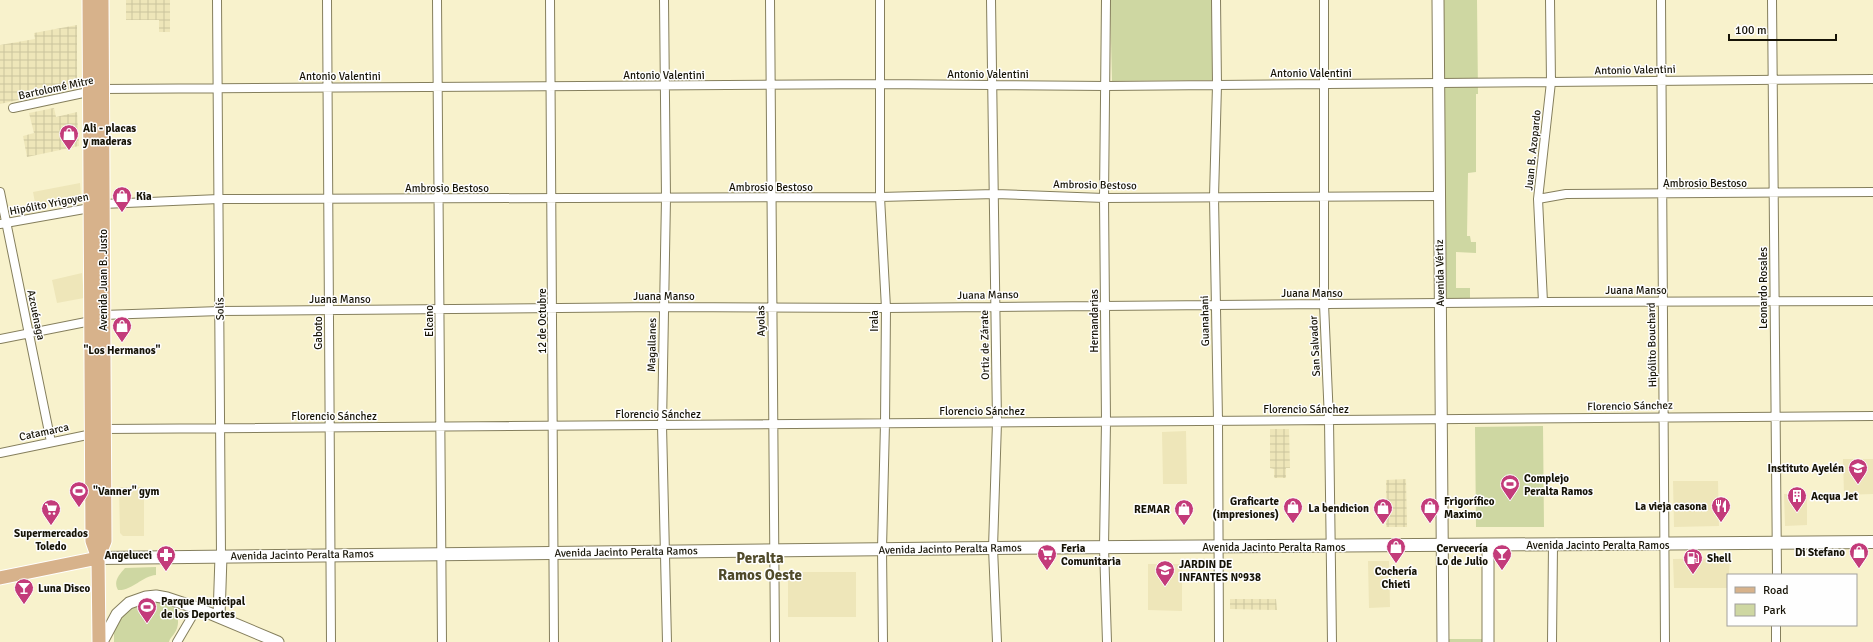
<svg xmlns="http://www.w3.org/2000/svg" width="1873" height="642" font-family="Signika,sans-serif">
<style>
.built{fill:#eee6b9}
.industrial{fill:url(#industrial-grid)}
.green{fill:#ced7a2}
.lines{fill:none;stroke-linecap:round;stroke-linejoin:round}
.minor-casing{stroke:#857f5d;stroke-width:10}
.tertiary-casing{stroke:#857f5d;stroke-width:13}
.secondary-casing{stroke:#857f5d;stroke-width:14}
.primary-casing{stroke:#fff;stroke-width:15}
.minor{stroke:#fff;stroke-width:8}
.tertiary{stroke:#fff;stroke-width:11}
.secondary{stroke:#fff;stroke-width:12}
.primary{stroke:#d7b28b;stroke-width:13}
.labels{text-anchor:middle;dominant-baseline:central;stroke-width:3;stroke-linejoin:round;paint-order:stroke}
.street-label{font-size:11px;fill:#161306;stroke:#fefefe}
.poi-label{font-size:11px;font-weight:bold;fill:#161306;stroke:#fefefe;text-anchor:start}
.district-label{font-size:15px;font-weight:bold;fill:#504a2a;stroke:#fefefe}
</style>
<defs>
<pattern id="industrial-grid" width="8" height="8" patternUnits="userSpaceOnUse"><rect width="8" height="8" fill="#eee6b9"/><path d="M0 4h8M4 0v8" fill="none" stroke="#cbc49e"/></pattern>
</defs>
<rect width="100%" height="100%" fill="#f8f2cc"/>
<path class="built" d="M80,183L81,196L78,200L36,208L33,192Z
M82,273L84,298L57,303L52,280Z
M1186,431L1187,484H1163L1162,432Z
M1843,459H1873V494L1844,495Z
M1673,481H1718L1719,526L1674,527Z
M119,487H144V536H123L120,533Z
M1807,493V525L1785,526L1784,494Z
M1730,558L1728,588H1674L1673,559Z
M1368,561H1389L1390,607L1369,608Z
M1148,564H1182V611L1148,610Z
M788,572H856V617H788Z"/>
<path class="industrial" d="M126,0H170V32H159V20H126Z
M77,25V85L73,88L0,104V45L35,39L34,33Z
M54,108L56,117L77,112L79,146L27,157L23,136L34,133L29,113Z
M1270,429H1289L1290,468H1286V478H1274V469L1270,468Z
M1406,479L1407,527H1386V480Z
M1230,599H1276L1277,610L1230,609Z"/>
<path class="green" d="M1110,0H1213L1212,80L1112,81Z
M1443,0H1477L1478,94H1476V172L1468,173L1467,236H1470L1471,242H1476V253L1456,252V288H1470V299H1445Z
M1543,426L1544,527H1476L1475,427Z
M156,567V575C142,576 132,591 118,590C113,581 119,575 125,568Z
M149,599L172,603C178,613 181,624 174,634C172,637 170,638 169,642H114V628L122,613L133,603Z
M1447,639H1483V642H1447Z"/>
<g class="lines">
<defs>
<path id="minor" d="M217,0L221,556
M327,0L331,642
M437,0L442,642
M550,0L554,642
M664,0L666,198L662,425L667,642
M770,0L775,642
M880,0V197L886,308L885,423L882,549L883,642
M991,0L997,422L993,548L997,642
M1106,0L1104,198L1106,422L1104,547L1107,642
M1216,0L1217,85L1214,197L1218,420L1219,642
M1324,0V304L1329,420L1332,642
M1661,0L1665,642
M1772,0L1777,575
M13,108L102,89L880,84L1106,86L1873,79
M0,192L51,442
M1538,199L1566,194L1873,192
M0,224L90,208L103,204L219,199L880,197L995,194L1104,198L1439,196
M1543,302L1538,199L1551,82L1550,0
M0,339L91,321L103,315L220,311L663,307L886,308L1543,302L1873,301
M0,453L92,434L104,429L1873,416
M177,642L197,608
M1552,642L1553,545
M1776,642V625"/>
<path id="tertiary" d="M1438,0L1443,642
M1488,545V642
M219,617L221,556
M102,642L117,614L129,603L146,597L156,596L167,598L197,608L278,642"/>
<path id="secondary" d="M98,558L993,548L1873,542"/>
<path id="primary" d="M89,0L92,541L98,558L99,642
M98,558L105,541L102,0
M0,578L98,558"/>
</defs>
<use href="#minor" class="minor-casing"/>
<use href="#tertiary" class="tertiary-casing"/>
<use href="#secondary" class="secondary-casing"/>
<use href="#primary" class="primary-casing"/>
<use href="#minor" class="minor"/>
<use href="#tertiary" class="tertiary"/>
<use href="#secondary" class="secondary"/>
<use href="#primary" class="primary"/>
</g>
<defs>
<symbol id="shop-pin" viewBox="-11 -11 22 30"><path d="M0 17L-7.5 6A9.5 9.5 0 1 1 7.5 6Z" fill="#c33b7a" stroke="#fefefe"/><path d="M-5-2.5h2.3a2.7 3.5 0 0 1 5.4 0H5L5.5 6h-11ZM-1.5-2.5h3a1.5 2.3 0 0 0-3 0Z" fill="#fff"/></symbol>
<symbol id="school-pin" viewBox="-11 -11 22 30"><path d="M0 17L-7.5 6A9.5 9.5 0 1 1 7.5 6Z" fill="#c33b7a" stroke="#fefefe"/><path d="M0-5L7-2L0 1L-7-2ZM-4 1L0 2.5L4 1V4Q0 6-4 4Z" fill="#fff"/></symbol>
<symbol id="stadium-pin" viewBox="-11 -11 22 30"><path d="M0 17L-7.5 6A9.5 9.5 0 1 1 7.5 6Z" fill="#c33b7a" stroke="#fefefe"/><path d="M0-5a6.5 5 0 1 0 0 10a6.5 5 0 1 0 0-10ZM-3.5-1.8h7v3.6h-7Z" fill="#fff"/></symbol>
<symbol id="building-pin" viewBox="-11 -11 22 30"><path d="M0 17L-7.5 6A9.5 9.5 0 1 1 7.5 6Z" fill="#c33b7a" stroke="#fefefe"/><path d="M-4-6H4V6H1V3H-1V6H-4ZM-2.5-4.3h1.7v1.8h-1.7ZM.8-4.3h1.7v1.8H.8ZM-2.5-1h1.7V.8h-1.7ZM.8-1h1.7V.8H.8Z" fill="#fff"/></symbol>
<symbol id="restaurant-pin" viewBox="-11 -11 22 30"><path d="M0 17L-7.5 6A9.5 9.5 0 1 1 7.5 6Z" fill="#c33b7a" stroke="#fefefe"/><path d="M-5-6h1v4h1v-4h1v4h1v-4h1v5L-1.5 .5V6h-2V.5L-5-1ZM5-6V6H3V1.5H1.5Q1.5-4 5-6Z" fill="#fff"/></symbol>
<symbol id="supermarket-pin" viewBox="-11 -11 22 30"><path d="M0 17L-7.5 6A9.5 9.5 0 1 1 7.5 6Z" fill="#c33b7a" stroke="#fefefe"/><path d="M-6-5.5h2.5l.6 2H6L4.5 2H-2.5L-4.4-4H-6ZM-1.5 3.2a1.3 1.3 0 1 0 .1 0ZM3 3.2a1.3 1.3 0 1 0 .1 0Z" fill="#fff"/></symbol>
<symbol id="bar-pin" viewBox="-11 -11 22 30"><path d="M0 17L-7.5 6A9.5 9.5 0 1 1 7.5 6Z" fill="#c33b7a" stroke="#fefefe"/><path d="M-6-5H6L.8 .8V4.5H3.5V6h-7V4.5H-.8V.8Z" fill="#fff"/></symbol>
<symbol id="pharmacy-pin" viewBox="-11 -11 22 30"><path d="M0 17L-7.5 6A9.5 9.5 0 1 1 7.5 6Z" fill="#c33b7a" stroke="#fefefe"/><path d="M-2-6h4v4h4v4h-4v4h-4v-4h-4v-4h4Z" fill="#fff"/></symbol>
<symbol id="fuel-pin" viewBox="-11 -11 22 30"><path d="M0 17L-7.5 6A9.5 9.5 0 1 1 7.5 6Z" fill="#c33b7a" stroke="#fefefe"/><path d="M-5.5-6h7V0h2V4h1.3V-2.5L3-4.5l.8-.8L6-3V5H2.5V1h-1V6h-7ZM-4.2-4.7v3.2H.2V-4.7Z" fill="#fff"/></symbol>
</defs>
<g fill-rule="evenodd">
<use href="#shop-pin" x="58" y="123" width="22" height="30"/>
<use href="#shop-pin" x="111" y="185" width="22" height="30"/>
<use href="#shop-pin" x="111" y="315" width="22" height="30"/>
<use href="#school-pin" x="1847" y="457" width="22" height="30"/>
<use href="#stadium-pin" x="1499" y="473" width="22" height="30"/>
<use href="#stadium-pin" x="68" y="480" width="22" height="30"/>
<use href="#building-pin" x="1786" y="485" width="22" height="30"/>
<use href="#restaurant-pin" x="1710" y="495" width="22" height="30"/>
<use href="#shop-pin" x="1282" y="496" width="22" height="30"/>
<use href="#shop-pin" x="1419" y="496" width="22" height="30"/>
<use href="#shop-pin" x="1372" y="497" width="22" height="30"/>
<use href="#supermarket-pin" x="40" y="498" width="22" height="30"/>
<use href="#shop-pin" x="1173" y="498" width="22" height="30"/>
<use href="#shop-pin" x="1385" y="536" width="22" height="30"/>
<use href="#shop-pin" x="1848" y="541" width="22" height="30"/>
<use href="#supermarket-pin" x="1036" y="543" width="22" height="30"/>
<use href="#bar-pin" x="1491" y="543" width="22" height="30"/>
<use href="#pharmacy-pin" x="155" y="544" width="22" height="30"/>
<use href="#fuel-pin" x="1682" y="547" width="22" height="30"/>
<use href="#school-pin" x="1154" y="559" width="22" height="30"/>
<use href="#bar-pin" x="13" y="577" width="22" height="30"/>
<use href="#stadium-pin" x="136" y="596" width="22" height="30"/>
</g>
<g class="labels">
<g class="street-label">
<text transform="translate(1635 70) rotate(-1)">Antonio Valentini</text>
<text x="1311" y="73">Antonio Valentini</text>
<text x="988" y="74">Antonio Valentini</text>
<text x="664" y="75">Antonio Valentini</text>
<text x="340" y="76">Antonio Valentini</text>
<text transform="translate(56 88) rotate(-12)">Bartolomé Mitre</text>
<text transform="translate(1533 150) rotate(-84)">Juan B. Azopardo</text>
<text x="1705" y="183">Ambrosio Bestoso</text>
<text transform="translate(1095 185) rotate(1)">Ambrosio Bestoso</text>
<text x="771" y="187">Ambrosio Bestoso</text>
<text x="447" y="188">Ambrosio Bestoso</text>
<text transform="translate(49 204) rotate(-11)">Hipólito Yrigoyen</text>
<text transform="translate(1440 273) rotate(-91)">Avenida Vértiz</text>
<text transform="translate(103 280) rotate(-90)">Avenida Juan B. Justo</text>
<text transform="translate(1763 288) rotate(-90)">Leonardo Rosales</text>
<text x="1636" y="290">Juana Manso</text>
<text x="1312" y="293">Juana Manso</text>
<text transform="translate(988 295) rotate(-1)">Juana Manso</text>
<text x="664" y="296">Juana Manso</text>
<text x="340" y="299">Juana Manso</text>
<text transform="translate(220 309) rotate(-91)">Solís</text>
<text transform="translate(36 315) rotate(78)">Azcuénaga</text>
<text transform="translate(429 321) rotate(-90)">Elcano</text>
<text transform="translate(542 321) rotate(-90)">12 de Octubre</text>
<text transform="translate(761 321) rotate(-91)">Ayolas</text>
<text transform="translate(874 321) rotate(-90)">Irala</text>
<text transform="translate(1094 321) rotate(-90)">Hernandarias</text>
<text transform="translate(1205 321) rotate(-91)">Guanahani</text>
<text transform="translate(318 333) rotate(-90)">Gaboto</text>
<text transform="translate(652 345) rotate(-89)">Magallanes</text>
<text transform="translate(985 345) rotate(-91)">Ortiz de Zárate</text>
<text transform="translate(1652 345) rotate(-91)">Hipólito Bouchard</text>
<text transform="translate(1315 346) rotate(-93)">San Salvador</text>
<text transform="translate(1630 406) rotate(-1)">Florencio Sánchez</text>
<text x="1306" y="409">Florencio Sánchez</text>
<text x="982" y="411">Florencio Sánchez</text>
<text x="658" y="414">Florencio Sánchez</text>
<text x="334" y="416">Florencio Sánchez</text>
<text transform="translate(44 432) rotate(-12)">Catamarca</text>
<text x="1598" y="545">Avenida Jacinto Peralta Ramos</text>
<text x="1274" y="547">Avenida Jacinto Peralta Ramos</text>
<text transform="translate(950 549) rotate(-1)">Avenida Jacinto Peralta Ramos</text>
<text transform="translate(626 552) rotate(-1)">Avenida Jacinto Peralta Ramos</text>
<text transform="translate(302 555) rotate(-1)">Avenida Jacinto Peralta Ramos</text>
</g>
<g class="poi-label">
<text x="83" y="128">Ali - placas<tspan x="83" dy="13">y maderas</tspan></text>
<text x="136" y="196">Kia</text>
<text x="122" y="350" text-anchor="middle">"Los Hermanos"</text>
<text x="1844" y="468" text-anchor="end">Instituto Ayelén</text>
<text x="1524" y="478">Complejo<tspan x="1524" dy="13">Peralta Ramos</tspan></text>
<text x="93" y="491">"Vanner" gym</text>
<text x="1811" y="496">Acqua Jet</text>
<text x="1279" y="501" text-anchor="end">Graficarte<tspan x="1279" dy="13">(impresiones)</tspan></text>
<text x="1444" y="501">Frigorífico<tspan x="1444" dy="13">Maximo</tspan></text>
<text x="1707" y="506" text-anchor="end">La vieja casona</text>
<text x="1369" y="508" text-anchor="end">La bendicion</text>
<text x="1170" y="509" text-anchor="end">REMAR</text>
<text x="51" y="533" text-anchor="middle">Supermercados<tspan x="51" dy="13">Toledo</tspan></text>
<text x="1061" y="548">Feria<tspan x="1061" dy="13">Comunitaria</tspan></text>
<text x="1488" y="548" text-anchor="end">Cervecería<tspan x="1488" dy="13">Lo de Julio</tspan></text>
<text x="1845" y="552" text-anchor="end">Di Stefano</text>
<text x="152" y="555" text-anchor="end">Angelucci</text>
<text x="1707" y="558">Shell</text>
<text x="1179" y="564">JARDIN DE<tspan x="1179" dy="13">INFANTES Nº938</tspan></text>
<text x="1396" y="571" text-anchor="middle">Cochería<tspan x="1396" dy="13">Chieti</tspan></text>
<text x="38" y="588">Luna Disco</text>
<text x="161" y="601">Parque Municipal<tspan x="161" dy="13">de los Deportes</tspan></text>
</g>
<g class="district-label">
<text x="760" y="558">Peralta<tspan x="760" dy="17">Ramos Oeste</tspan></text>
</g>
</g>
<rect x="1727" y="574" width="130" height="52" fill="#fefefe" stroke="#a1a09b"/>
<rect x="1735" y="587" width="20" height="6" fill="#d7b28b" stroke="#a1a09b"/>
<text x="1763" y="594" font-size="12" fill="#161306">Road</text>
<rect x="1735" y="604" width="20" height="12" fill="#ced7a2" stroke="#a1a09b"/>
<text x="1763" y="614" font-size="12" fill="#161306">Park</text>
<path d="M1729 34v6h107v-6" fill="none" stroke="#161306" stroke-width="2"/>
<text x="1735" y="34" font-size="12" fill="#161306" stroke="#fefefe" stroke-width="3" paint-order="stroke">100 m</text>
</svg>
